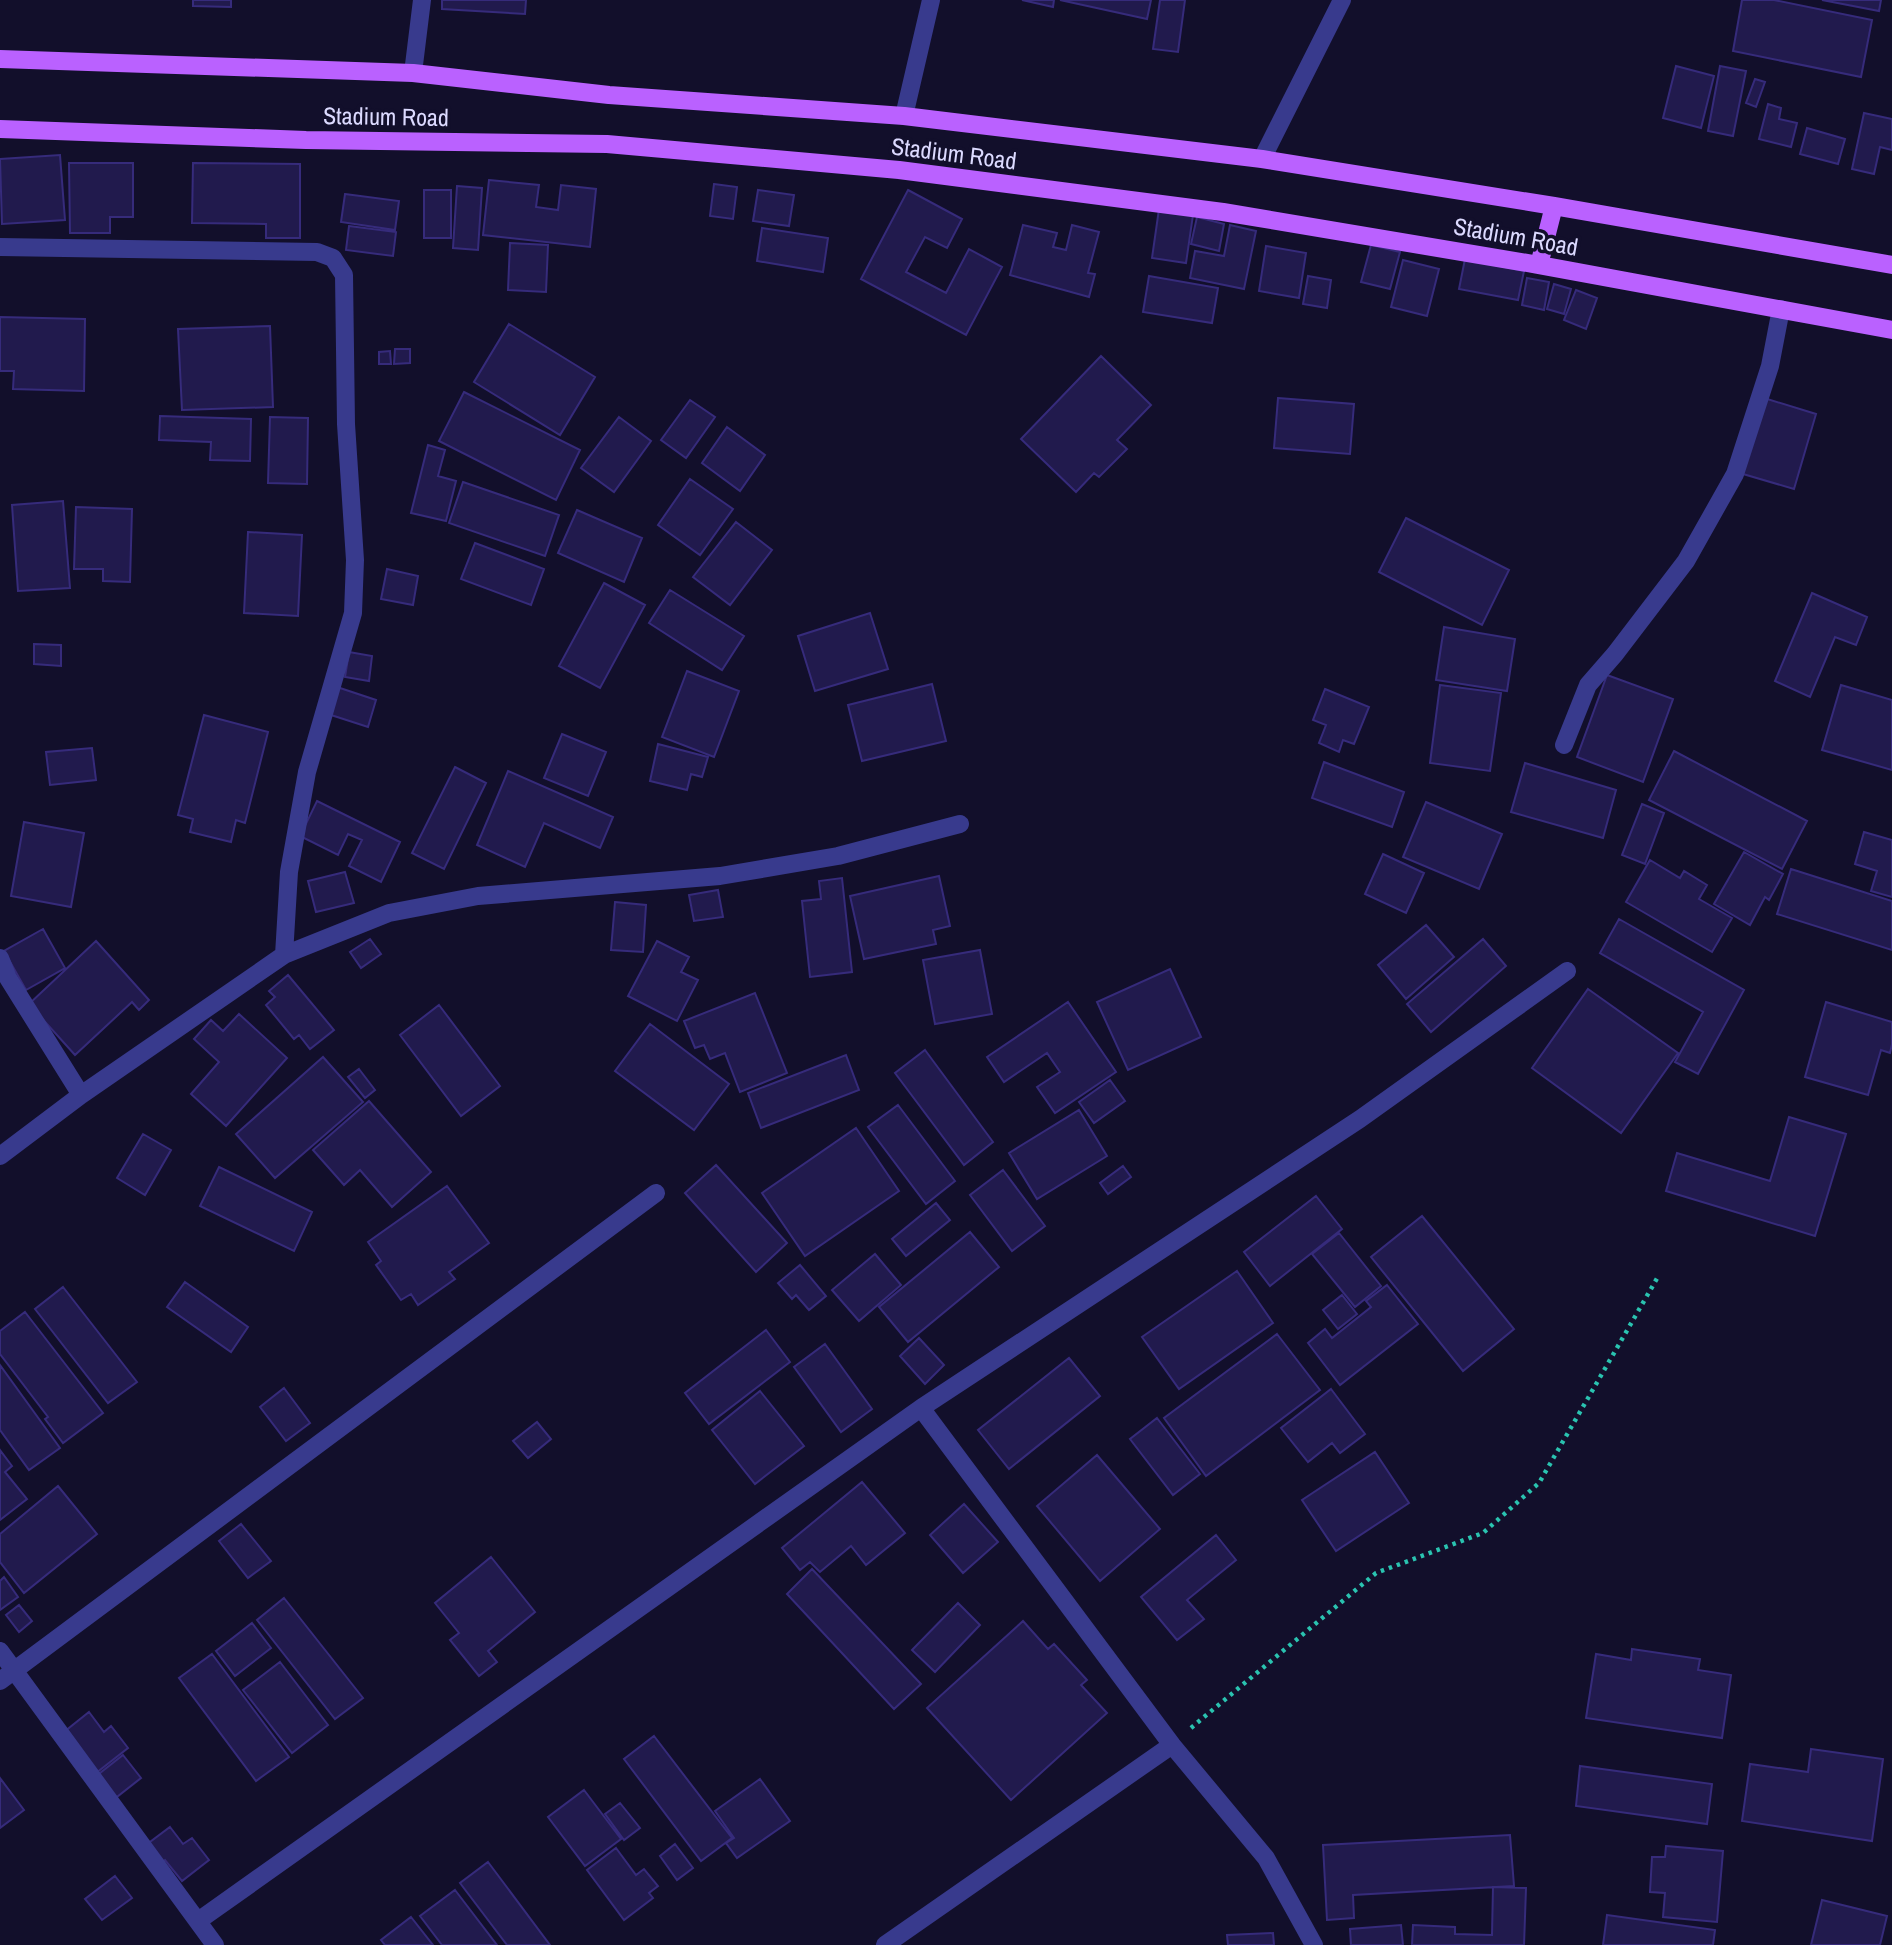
<svg xmlns="http://www.w3.org/2000/svg" width="1892" height="1945" font-family="'Archivo Narrow',sans-serif">
<style>
.building{fill:#211a4d;stroke:#362b7b;stroke-width:2}
.lines{fill:none;stroke-linecap:round;stroke-linejoin:round}
.path{stroke:#2ac3b0;stroke-width:4.5;stroke-dasharray:3.5 5;stroke-linecap:butt}
.street{stroke:#383a8d;stroke-width:18}
.primary{stroke:#ba61ff;stroke-width:18}
.labels{text-anchor:middle;dominant-baseline:central;stroke-width:7;stroke-linejoin:round;paint-order:stroke}
.street-label{font-size:24px;fill:#dcdaff;stroke:#120f2b}
</style>
<rect width="100%" height="100%" fill="#120f2b"/>
<path class="building" d="M193,0H231V7L193,6Z
M442,0H526L525,14L442,9Z
M1022,0H1054L1053,7Z
M1060,0H1151L1147,19Z
M1160,0H1185L1178,52L1153,49Z
M1742,0H1774L1872,20L1861,77L1733,51Z
M1822,0H1881L1879,11Z
M1676,66L1714,76L1701,128L1663,118Z
M1720,66L1746,71L1733,136L1708,131Z
M1755,79L1765,82L1756,107L1746,103Z
M1768,104L1781,108L1779,119L1797,123L1791,147L1759,139Z
M1864,113L1892,119V150L1880,147L1874,174L1852,169Z
M1807,128L1845,139L1838,164L1800,154Z
M60,155L65,220L2,224L0,159Z
M69,163H133V217H110V233H70Z
M193,163L300,164V238H266V224L192,223Z
M489,180L539,185L536,207L558,210L561,185L596,189L590,247L483,235Z
M714,184L737,187L733,219L710,216Z
M457,186L482,188L478,250L453,248Z
M424,190H451V238H424Z
M758,190L794,195L789,226L753,221Z
M908,190L962,219L947,248L925,237L906,272L946,293L969,249L1002,267L966,335L861,279Z
M345,194L399,201L395,230L341,222Z
M1159,209L1193,215L1186,263L1152,258Z
M1197,217L1224,224L1219,251L1191,244Z
M1023,225L1057,233L1053,247L1066,250L1072,225L1099,232L1088,273L1095,274L1089,297L1010,275Z
M1230,225L1256,231L1244,289L1190,278L1195,251L1224,256Z
M349,226L396,232L393,256L346,250Z
M762,228L828,238L823,272L757,261Z
M510,243L548,245L546,292L508,290Z
M1371,245L1400,252L1390,289L1361,282Z
M1266,246L1306,253L1299,298L1259,291Z
M1465,259L1524,271L1518,300L1459,289Z
M1403,260L1439,269L1427,316L1391,307Z
M1149,276L1218,288L1212,323L1143,312Z
M1308,276L1331,280L1327,308L1303,304Z
M1527,278L1549,282L1544,310L1522,305Z
M1554,284L1571,289L1564,314L1547,309Z
M1576,290L1597,298L1586,329L1564,320Z
M0,317L85,319L84,391L13,389L14,371H0Z
M509,324L595,377L560,435L474,382Z
M270,326L273,407L182,410L178,329Z
M395,349H410V363L394,364Z
M390,351L391,364H379V352Z
M1101,356L1151,405L1117,440L1127,449L1099,477L1094,473L1076,492L1021,439Z
M464,392L580,450L556,500L439,441Z
M1278,398L1354,404L1350,454L1274,448Z
M1764,398L1816,414L1794,489L1743,474Z
M690,400L715,417L686,458L661,440Z
M160,416L251,419L250,461L210,460L211,442L159,440Z
M270,417L308,418L307,484L268,483Z
M619,417L651,441L614,492L581,468Z
M727,427L765,455L740,491L702,463Z
M428,445L445,450L438,476L456,481L446,521L411,513Z
M690,479L733,509L700,555L658,525Z
M463,482L559,515L545,556L449,523Z
M63,501L70,588L18,591L12,505Z
M76,507L132,509L130,582L103,581V569H74Z
M577,510L642,538L624,582L558,553Z
M1406,518L1509,570L1482,625L1379,572Z
M736,522L772,550L730,605L693,577Z
M248,532L302,535L298,616L244,613Z
M475,543L544,569L531,605L461,579Z
M387,569L418,576L413,605L381,599Z
M604,583L645,605L600,688L559,666Z
M670,590L744,636L722,670L649,623Z
M1812,593L1867,617L1856,645L1835,637L1810,697L1775,681Z
M870,613L888,669L815,691L798,636Z
M1444,627L1515,639L1507,691L1436,680Z
M34,644L61,645V666L34,664Z
M349,652L372,656L369,681L345,677Z
M687,671L739,691L714,757L662,737Z
M1607,675L1673,699L1643,782L1577,757Z
M932,684L946,741L862,761L848,705Z
M1440,685L1501,693L1490,771L1430,763Z
M1841,685L1892,700V770L1822,750Z
M337,687L376,700L368,727L328,714Z
M1325,689L1369,707L1354,744L1343,740L1339,752L1319,743L1326,725L1313,720Z
M204,715L268,732L245,823L236,820L231,842L190,832L193,819L178,815Z
M562,734L606,752L588,796L544,778Z
M658,744L708,757L702,777L691,774L687,790L650,781Z
M92,748L96,780L50,785L46,752Z
M1674,751L1807,821L1782,869L1649,800Z
M1324,762L1404,792L1392,827L1312,798Z
M1525,763L1616,790L1603,838L1511,812Z
M455,767L486,783L444,869L412,853Z
M508,771L613,817L600,848L544,823L525,867L477,845Z
M317,801L400,842L381,882L349,866L362,840L348,834L338,855L300,836Z
M1426,802L1502,834L1479,889L1403,857Z
M1642,804L1664,813L1645,864L1622,855Z
M24,822L84,833L71,907L11,896Z
M1864,832L1892,840V897L1871,891L1877,871L1855,864Z
M1744,852L1783,874L1769,900L1765,897L1750,925L1714,904Z
M1383,854L1424,873L1406,913L1365,894Z
M1650,860L1680,878L1684,871L1707,885L1699,899L1732,918L1712,952L1626,902Z
M1791,869L1892,901V950L1777,914Z
M345,872L354,903L316,912L308,881Z
M939,876L950,926L933,930L936,944L864,959L850,896Z
M842,878L852,972L810,977L802,901L821,899L819,881Z
M718,890L723,917L694,921L689,895Z
M615,902L646,905L643,952L611,950Z
M1619,919L1744,990L1698,1074L1675,1062L1703,1012L1600,953Z
M1426,925L1454,957L1406,999L1378,965Z
M43,929L65,968L26,990L4,951Z
M370,939L381,954L361,968L350,952Z
M1483,939L1506,966L1431,1032L1407,1004Z
M96,941L149,1000L139,1010L132,1002L75,1055L29,1004Z
M657,941L689,957L681,972L698,980L677,1021L628,996Z
M980,950L992,1014L935,1024L923,960Z
M1170,969L1201,1037L1128,1070L1097,1002Z
M288,975L334,1030L310,1049L299,1035L294,1039L266,1005L275,997L269,991Z
M1588,989L1678,1053L1621,1133L1532,1068Z
M755,993L787,1073L740,1092L725,1053L710,1059L704,1045L695,1048L684,1021Z
M1068,1002L1116,1072L1055,1113L1037,1087L1060,1072L1047,1053L1004,1082L987,1057Z
M1826,1002L1892,1022V1044L1890,1053L1881,1050L1868,1095L1805,1077Z
M439,1005L500,1086L461,1116L400,1035Z
M239,1014L287,1058L226,1126L191,1094L219,1062L194,1039L211,1020L223,1031Z
M650,1024L729,1084L694,1130L615,1071Z
M925,1050L993,1142L964,1165L895,1073Z
M846,1055L859,1090L761,1128L748,1093Z
M323,1057L363,1102L275,1178L236,1134Z
M359,1069L375,1090L365,1098L348,1077Z
M1110,1080L1125,1101L1094,1123L1079,1102Z
M369,1101L431,1172L392,1207L360,1170L344,1185L313,1150Z
M898,1105L955,1181L926,1204L868,1127Z
M1079,1110L1107,1156L1037,1199L1009,1153Z
M1789,1117L1846,1134L1815,1236L1666,1191L1677,1153L1770,1181Z
M856,1128L899,1191L805,1256L762,1193Z
M143,1134L171,1150L145,1195L117,1178Z
M716,1165L787,1243L756,1272L685,1193Z
M1123,1166L1131,1177L1108,1194L1100,1183Z
M219,1167L312,1212L294,1251L200,1206Z
M1003,1170L1045,1226L1012,1251L970,1195Z
M447,1186L489,1243L449,1272L455,1279L418,1305L411,1294L401,1300L376,1265L381,1261L368,1242Z
M1316,1196L1342,1229L1270,1286L1244,1252Z
M936,1203L950,1220L906,1256L892,1239Z
M1422,1216L1514,1329L1463,1371L1371,1257Z
M970,1232L999,1267L908,1342L879,1307Z
M1339,1233L1381,1286L1355,1307L1312,1254Z
M875,1254L901,1285L859,1321L832,1290Z
M800,1265L826,1296L809,1310L796,1295L792,1299L778,1283Z
M1237,1271L1273,1323L1179,1389L1142,1337Z
M185,1282L248,1327L231,1352L167,1307Z
M1387,1285L1418,1324L1340,1385L1308,1343L1325,1329L1332,1338L1371,1307L1366,1301Z
M63,1287L137,1382L108,1403L35,1309Z
M1342,1295L1357,1314L1338,1329L1323,1310Z
M25,1312L103,1413L63,1443L45,1419L48,1417L0,1354V1331Z
M766,1330L790,1362L709,1424L685,1393Z
M1277,1334L1320,1390L1206,1476L1164,1418Z
M919,1338L944,1365L925,1384L900,1356Z
M825,1344L872,1409L841,1432L794,1367Z
M1069,1358L1100,1396L1009,1469L978,1430Z
M0,1365L60,1448L29,1470L0,1430Z
M284,1388L310,1423L286,1441L260,1407Z
M1331,1389L1365,1434L1340,1453L1332,1443L1308,1462L1281,1428Z
M760,1391L804,1446L755,1484L712,1430Z
M1157,1418L1200,1474L1173,1495L1130,1439Z
M537,1422L551,1439L528,1458L513,1441Z
M0,1450L12,1466L5,1472L27,1499L0,1520Z
M1375,1452L1409,1503L1336,1551L1302,1500Z
M1097,1455L1160,1529L1100,1581L1037,1506Z
M862,1482L905,1533L866,1565L851,1546L820,1572L810,1562L800,1570L782,1548Z
M58,1486L97,1534L24,1593L0,1562V1534Z
M964,1504L998,1542L963,1573L930,1535Z
M241,1524L271,1561L248,1578L219,1541Z
M1216,1535L1236,1560L1187,1600L1204,1619L1177,1640L1141,1597Z
M491,1557L535,1612L488,1651L497,1662L479,1676L450,1640L459,1633L435,1603Z
M812,1569L921,1684L894,1709L787,1594Z
M4,1577L18,1597L0,1610V1581Z
M284,1598L363,1698L335,1719L257,1620Z
M958,1603L980,1625L935,1672L912,1650Z
M19,1605L32,1621L19,1632L6,1615Z
M1023,1621L1048,1649L1054,1644L1087,1680L1081,1685L1107,1713L1011,1800L927,1708Z
M252,1623L271,1648L235,1676L216,1651Z
M1632,1649L1700,1659L1698,1670L1731,1675L1722,1738L1586,1718L1596,1654L1631,1660Z
M212,1654L289,1757L256,1781L179,1678Z
M280,1662L328,1725L292,1753L243,1690Z
M89,1712L104,1732L111,1726L128,1748L96,1773L64,1732Z
M654,1736L732,1838L701,1861L624,1759Z
M1811,1749L1883,1759L1872,1841L1742,1821L1750,1764L1808,1772Z
M123,1755L141,1778L113,1800L95,1777Z
M1580,1766L1712,1784L1707,1824L1576,1806Z
M0,1778L24,1810L0,1828Z
M760,1779L790,1821L737,1858L726,1843L734,1838L715,1811Z
M584,1790L621,1839L585,1866L548,1817Z
M620,1803L640,1828L624,1840L605,1814Z
M170,1827L183,1844L192,1838L209,1860L182,1881L165,1860L160,1863L146,1845Z
M1510,1835L1514,1886L1353,1895L1354,1918L1327,1920L1323,1845Z
M675,1844L693,1868L677,1880L660,1856Z
M1666,1846L1723,1851L1717,1922L1663,1917L1665,1893L1650,1892L1652,1857H1665Z
M616,1848L636,1875L644,1869L658,1886L649,1893L653,1898L624,1920L587,1870Z
M488,1862L550,1945H507L460,1883Z
M115,1876L132,1898L102,1920L85,1899Z
M1493,1887L1526,1888L1524,1945H1412L1413,1925L1455,1927V1934L1492,1935Z
M455,1890L497,1945H442L420,1916Z
M1822,1900L1887,1916L1880,1945H1811Z
M1607,1915L1715,1930L1713,1945H1603Z
M411,1917L433,1945H385L381,1940Z
M1401,1925L1403,1945H1351L1350,1929Z
M1273,1933L1274,1945H1228L1227,1935Z"/>
<g class="lines">
<path class="path" d="M1191,1728L1376,1573L1483,1533L1539,1483L1659,1275"/>
<path class="street" d="M413,73L422,0
M904,116L931,0
M1262,159L1342,0
M0,247L317,252L333,258L344,275L346,424L355,560L353,613L307,772L289,872L284,955
M1564,745L1588,685L1615,654L1686,561L1735,474L1770,366L1781,309
M0,958L8,978L81,1095
M0,1156L81,1095L284,955L389,913L478,896L720,876L838,856L960,824
M921,1408L1172,1745L1266,1858L1314,1945
M0,1651L215,1945
M0,1681L656,1193
M198,1921L921,1408L1360,1119L1567,971
M885,1945L1172,1745"/>
<path class="primary" d="M0,59L413,73L609,95L904,116L1262,159L1554,206L1892,265
M0,129L306,140L607,144L899,170L1223,212L1539,265L1892,330
M1539,265L1554,206"/>
</g>
<g class="labels">
<g class="street-label">
<text transform="translate(386 116) rotate(1)">Stadium Road</text>
<text transform="translate(954 153) rotate(7)">Stadium Road</text>
<text transform="translate(1516 236) rotate(10)">Stadium Road</text>
</g>
</g>
</svg>
